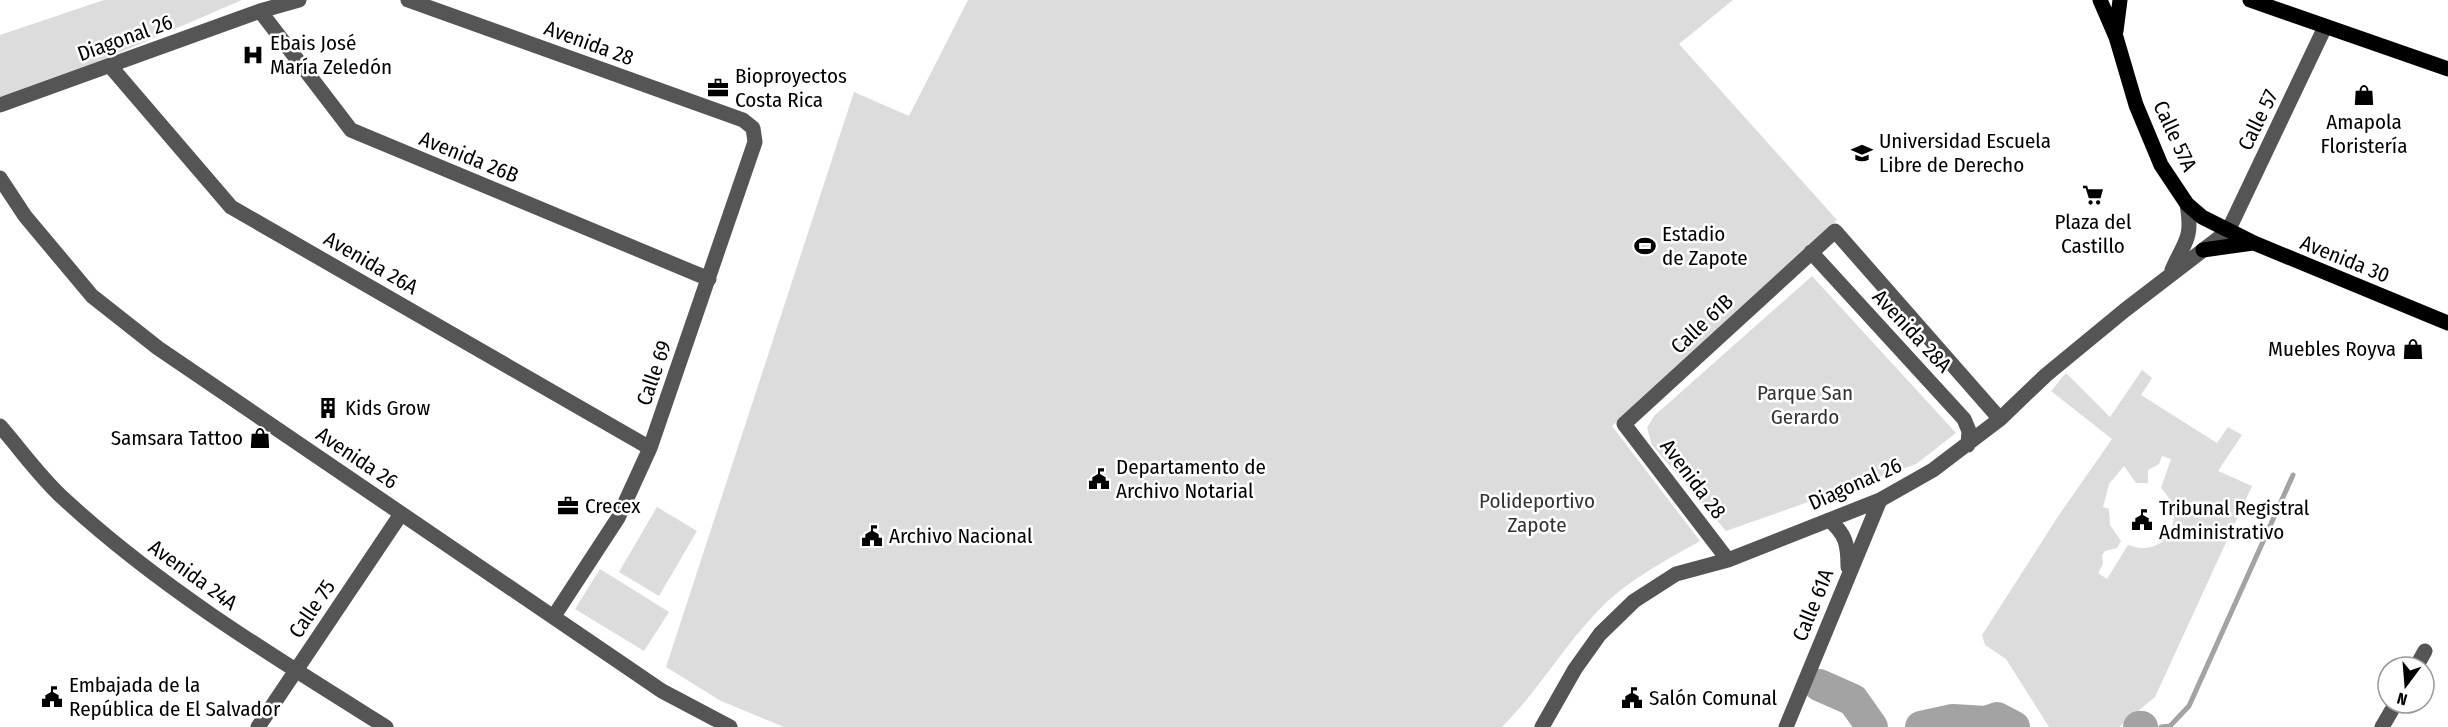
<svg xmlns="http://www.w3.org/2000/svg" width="2448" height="727" font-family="'Fira Sans Condensed',sans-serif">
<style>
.green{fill:#dcdcdc;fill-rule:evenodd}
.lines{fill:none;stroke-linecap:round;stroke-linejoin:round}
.stream{stroke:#a3a3a3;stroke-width:5}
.river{stroke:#a3a3a3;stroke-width:32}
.minor{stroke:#555;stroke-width:15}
.major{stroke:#000;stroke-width:15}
.labels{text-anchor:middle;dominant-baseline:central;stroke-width:5;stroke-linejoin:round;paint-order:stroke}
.street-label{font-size:21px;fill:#000;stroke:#fff}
.poi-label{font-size:21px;fill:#000;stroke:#fff;text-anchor:start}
.park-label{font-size:21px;fill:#333;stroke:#fff}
</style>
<rect width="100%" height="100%" fill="#fff"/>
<path class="green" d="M104,0H242L105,59L0,97V35Z
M968,0H1733L1679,44L1837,220L1612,426L1700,541C1663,562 1624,582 1595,614C1561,650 1537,692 1502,727H784L721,701L666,667L854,92L909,116Z
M1812,276L1956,433L1916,464L1726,531L1652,445L1647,428L1654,416Z
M2142,370L2152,378L2141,395L2217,443L2228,427L2242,435L2218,471L2252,486L2155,697L2119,727H2049L2006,659L1985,645L1982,635L2059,515L2112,439L2051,391L2066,373L2110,417ZM2162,456L2171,459L2161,488C2189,516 2167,560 2128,545L2107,579L2098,573L2103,564L2102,555L2105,551L2117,548L2121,541L2110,525L2109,509L2103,507L2109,484L2124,466L2136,483H2148V470L2159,464Z
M657,507L697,531L659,596L619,572Z
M600,569L669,612L644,651L575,609Z"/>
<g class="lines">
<path class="stream" d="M2161,727L2170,726L2189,706L2293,475"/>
<path class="river" d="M1819,685L1853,700L1872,727
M1921,727L1953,720L1986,722L1997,718L2014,727
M2139,727H2142"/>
<path class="minor" d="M408,0L743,120L753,128L755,142L650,448L618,518L554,616
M260,11L351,130L709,279
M111,67L231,207L650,448
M0,105L260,11L299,0
M0,178L25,216L92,296L158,348L662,691L730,727
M1811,252L1964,419L1969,431L1968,445
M2172,270C2185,240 2193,240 2187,204
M0,426C21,450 40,477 63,498C160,588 274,657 386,727
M1829,520C1846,534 1848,545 1848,567
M1728,560L1624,424L1835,231L2000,419
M2416,667L2425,651
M258,727L401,514
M1542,727L1575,669L1600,634L1634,601L1676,574L1728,560L1880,500L1933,470L2000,419L2046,375L2125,310L2228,231L2325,27
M1786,727L1880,500
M2382,727L2396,703"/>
<path class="major" d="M2100,0L2116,37L2136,105L2161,165L2187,204L2202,217L2254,243L2448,323
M2250,0L2448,69
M2116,31L2120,0
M2203,250L2253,243"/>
</g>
<defs>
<symbol id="hospital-bare" viewBox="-9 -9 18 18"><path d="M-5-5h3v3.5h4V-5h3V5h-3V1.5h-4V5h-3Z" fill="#000" stroke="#fff" stroke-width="2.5" paint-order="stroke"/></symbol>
<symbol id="office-bare" viewBox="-9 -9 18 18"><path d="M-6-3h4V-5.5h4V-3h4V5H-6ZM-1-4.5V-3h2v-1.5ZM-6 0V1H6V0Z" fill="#000" stroke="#fff" stroke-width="2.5" paint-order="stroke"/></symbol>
<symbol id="shop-bare" viewBox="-9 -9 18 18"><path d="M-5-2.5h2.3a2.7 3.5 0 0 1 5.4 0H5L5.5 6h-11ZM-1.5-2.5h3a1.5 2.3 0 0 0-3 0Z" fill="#000" stroke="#fff" stroke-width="2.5" paint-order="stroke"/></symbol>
<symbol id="university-bare" viewBox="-9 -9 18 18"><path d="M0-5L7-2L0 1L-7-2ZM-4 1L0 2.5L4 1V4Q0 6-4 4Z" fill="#000" stroke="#fff" stroke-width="2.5" paint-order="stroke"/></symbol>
<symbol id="supermarket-bare" viewBox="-9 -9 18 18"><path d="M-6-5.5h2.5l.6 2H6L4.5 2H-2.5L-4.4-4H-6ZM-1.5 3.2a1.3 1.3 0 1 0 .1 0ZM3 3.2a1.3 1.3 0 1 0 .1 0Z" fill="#000" stroke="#fff" stroke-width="2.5" paint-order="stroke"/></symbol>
<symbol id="stadium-bare" viewBox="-9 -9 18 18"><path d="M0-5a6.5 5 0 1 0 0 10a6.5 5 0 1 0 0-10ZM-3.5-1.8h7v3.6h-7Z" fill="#000" stroke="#fff" stroke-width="2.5" paint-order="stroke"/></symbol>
<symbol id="building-bare" viewBox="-9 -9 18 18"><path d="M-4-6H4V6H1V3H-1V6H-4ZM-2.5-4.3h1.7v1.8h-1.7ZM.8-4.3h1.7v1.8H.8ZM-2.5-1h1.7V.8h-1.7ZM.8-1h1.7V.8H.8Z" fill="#000" stroke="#fff" stroke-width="2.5" paint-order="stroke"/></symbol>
<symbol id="civic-bare" viewBox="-9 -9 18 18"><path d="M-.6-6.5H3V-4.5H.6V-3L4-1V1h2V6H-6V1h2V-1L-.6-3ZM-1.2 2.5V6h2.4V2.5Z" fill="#000" stroke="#fff" stroke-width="2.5" paint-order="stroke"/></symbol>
</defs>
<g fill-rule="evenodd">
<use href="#hospital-bare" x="238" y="40" width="30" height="30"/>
<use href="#office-bare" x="703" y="73" width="30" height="30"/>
<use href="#shop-bare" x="2349" y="80" width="30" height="30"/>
<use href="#university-bare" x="1847" y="138" width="30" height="30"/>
<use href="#supermarket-bare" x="2078" y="180" width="30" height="30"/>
<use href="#stadium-bare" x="1630" y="231" width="30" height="30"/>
<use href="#shop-bare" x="2398" y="334" width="30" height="30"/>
<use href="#building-bare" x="313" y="393" width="30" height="30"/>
<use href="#shop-bare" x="245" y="423" width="30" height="30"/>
<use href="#civic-bare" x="1084" y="464" width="30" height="30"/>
<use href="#office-bare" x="553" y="491" width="30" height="30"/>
<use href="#civic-bare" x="2127" y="505" width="30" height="30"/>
<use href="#civic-bare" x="857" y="521" width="30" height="30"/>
<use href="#civic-bare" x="37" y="682" width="30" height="30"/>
<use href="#civic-bare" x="1617" y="683" width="30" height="30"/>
</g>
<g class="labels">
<g class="street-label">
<text transform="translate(125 38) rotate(-20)">Diagonal 26</text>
<text transform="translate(589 43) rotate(20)">Avenida 28</text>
<text transform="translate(2258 120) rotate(-64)">Calle 57</text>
<text transform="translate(2175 136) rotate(65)">Calle 57A</text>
<text transform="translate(469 157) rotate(22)">Avenida 26B</text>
<text transform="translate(2345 259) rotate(22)">Avenida 30</text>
<text transform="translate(371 263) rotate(30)">Avenida 26A</text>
<text transform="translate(1702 324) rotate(-43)">Calle 61B</text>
<text transform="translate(1912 331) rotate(47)">Avenida 28A</text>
<text transform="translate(654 373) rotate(-71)">Calle 69</text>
<text transform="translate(357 458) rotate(34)">Avenida 26</text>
<text transform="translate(1693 479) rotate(53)">Avenida 28</text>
<text transform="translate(1855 484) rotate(-24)">Diagonal 26</text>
<text transform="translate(193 575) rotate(36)">Avenida 24A</text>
<text transform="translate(1813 605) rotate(-68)">Calle 61A</text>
<text transform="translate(312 609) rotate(-56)">Calle 75</text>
</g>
<g class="poi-label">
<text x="270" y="43">Ebais José<tspan x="270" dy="24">María Zeledón</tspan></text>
<text x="735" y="76">Bioproyectos<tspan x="735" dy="24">Costa Rica</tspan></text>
<text x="2364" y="122" text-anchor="middle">Amapola<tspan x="2364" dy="24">Floristería</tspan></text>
<text x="1879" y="141">Universidad Escuela<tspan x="1879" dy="24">Libre de Derecho</tspan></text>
<text x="2093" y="222" text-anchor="middle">Plaza del<tspan x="2093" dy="24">Castillo</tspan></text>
<text x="1662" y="234">Estadio<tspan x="1662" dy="24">de Zapote</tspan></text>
<text x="2396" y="349" text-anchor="end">Muebles Royva</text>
<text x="345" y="408">Kids Grow</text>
<text x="243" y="438" text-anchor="end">Samsara Tattoo</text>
<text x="1116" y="467">Departamento de<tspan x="1116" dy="24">Archivo Notarial</tspan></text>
<text x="585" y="506">Crecex</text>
<text x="2159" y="508">Tribunal Registral<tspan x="2159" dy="24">Administrativo</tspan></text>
<text x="889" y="536">Archivo Nacional</text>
<text x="69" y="685">Embajada de la<tspan x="69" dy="24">República de El Salvador</tspan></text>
<text x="1649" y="698">Salón Comunal</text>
</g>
<g class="park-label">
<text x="1805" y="393">Parque San<tspan x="1805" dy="24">Gerardo</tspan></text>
<text x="1537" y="501">Polideportivo<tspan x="1537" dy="24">Zapote</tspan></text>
</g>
</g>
<g transform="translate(2406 685) rotate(196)"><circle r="28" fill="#ffffff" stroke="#999999" stroke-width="1.5"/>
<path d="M0-4.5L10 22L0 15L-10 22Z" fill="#000000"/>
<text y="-9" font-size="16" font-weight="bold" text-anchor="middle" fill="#000000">N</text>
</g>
</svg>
